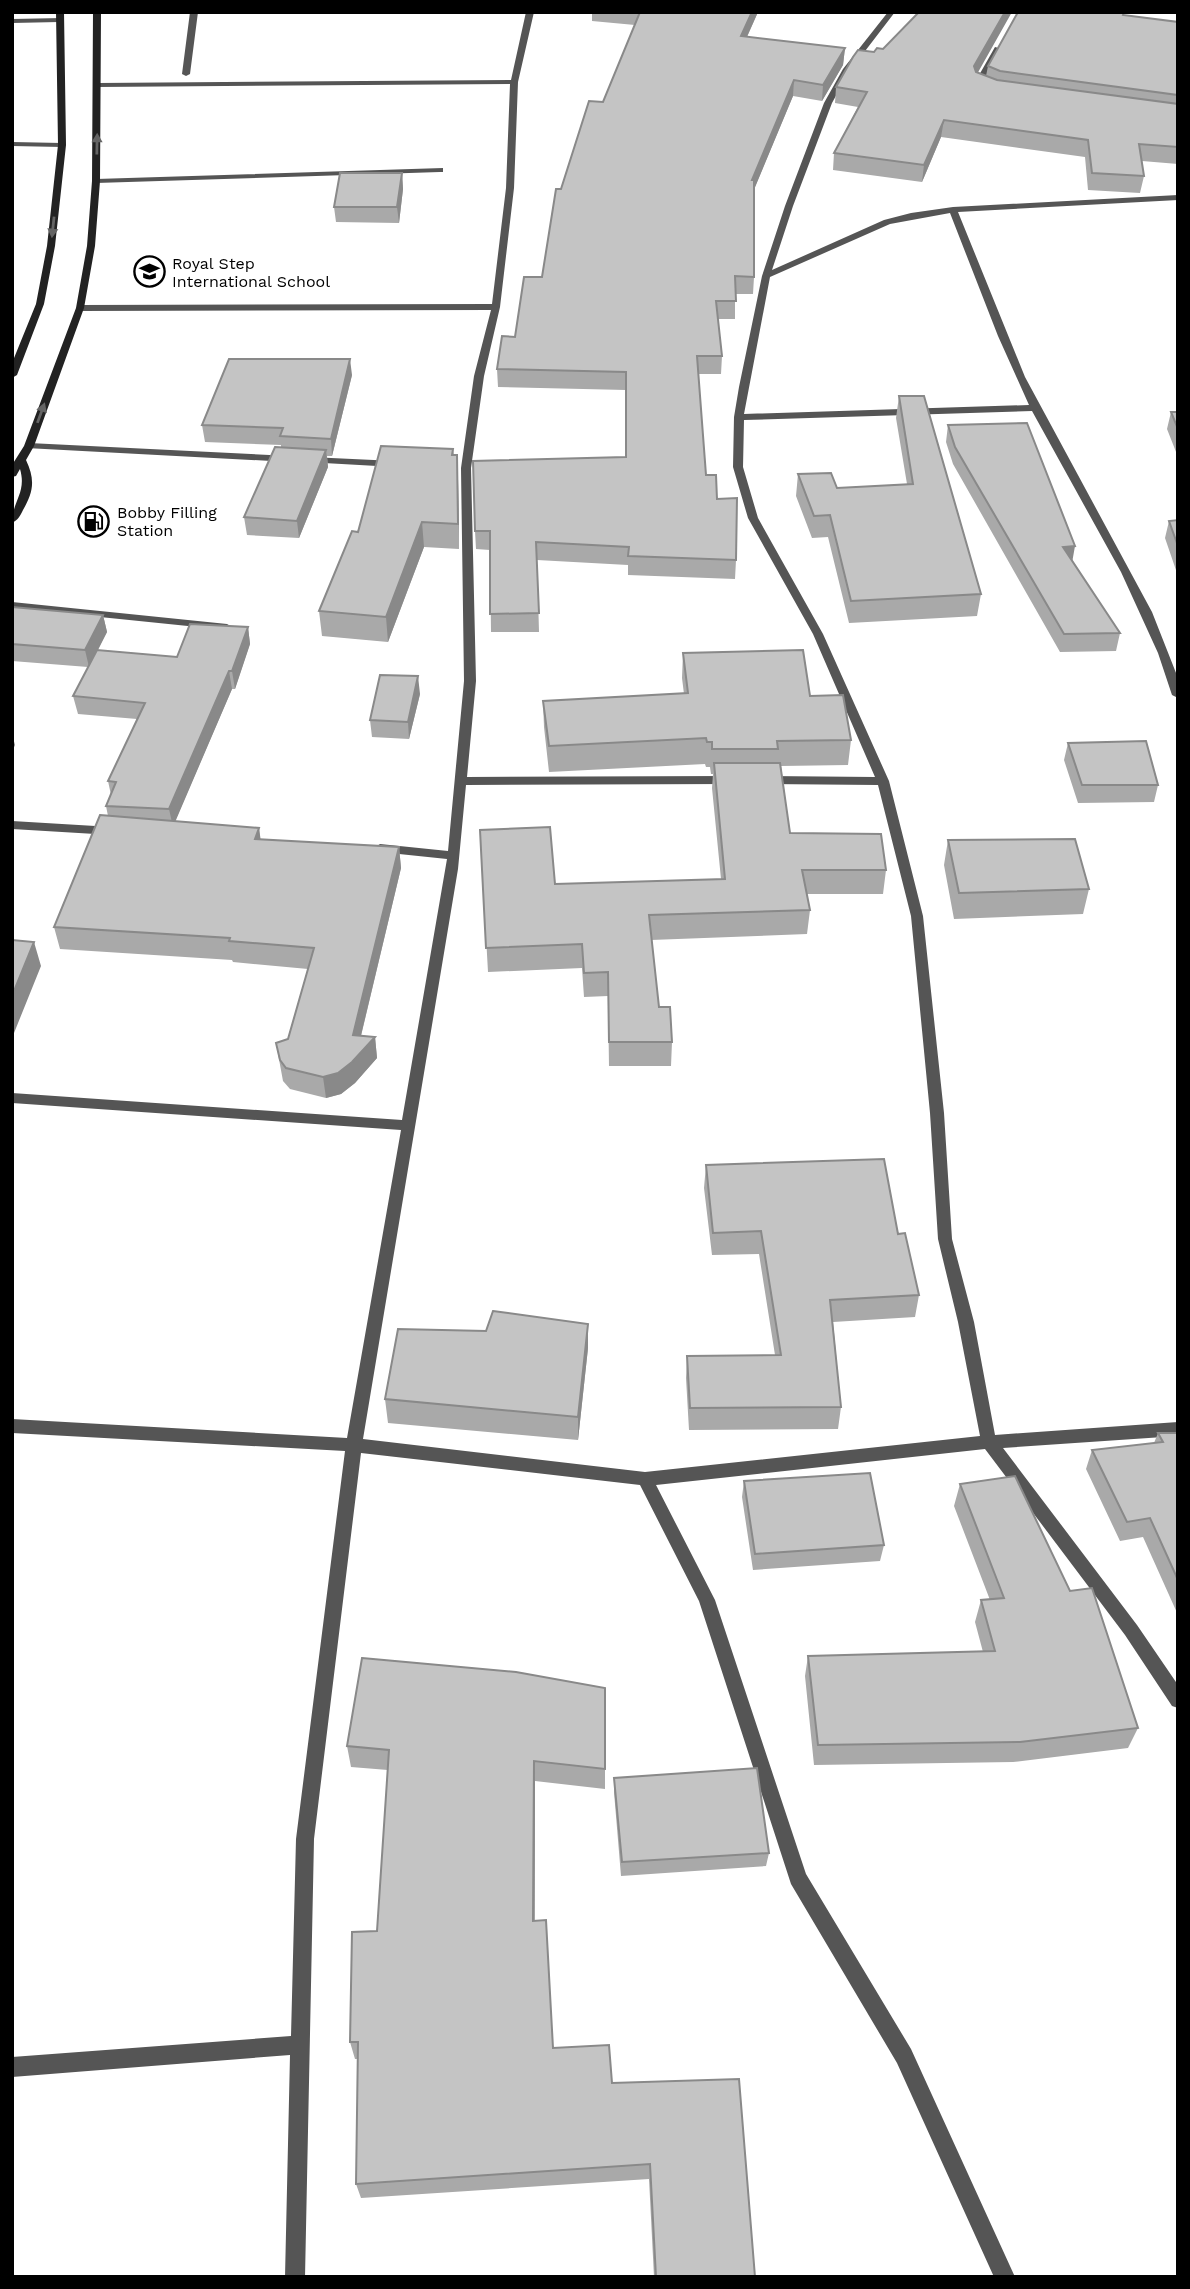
<svg xmlns="http://www.w3.org/2000/svg" width="1190" height="2289" font-family="'Work Sans',sans-serif">
<style>
.lines{fill:none;stroke-linecap:round;stroke-linejoin:round}
.minor{fill:#555;fill-rule:evenodd}
.secondary{fill:#222;fill-rule:evenodd}
.wall{fill:#a9a9a9}
.shaded-wall{fill:#898989}
.building{fill:#c4c4c4;stroke:#898989;stroke-width:2}
.oneway{fill:#646464}
.labels{text-anchor:middle;dominant-baseline:central;stroke-width:6;stroke-linejoin:round;paint-order:stroke}
.far-poi-label{font-size:16px;fill:#000;stroke:#fff;text-anchor:start}
</style>
<rect width="100%" height="100%" fill="#fff"/>
<g class="lines">
<path class="minor" d="M190,12H198L190,74L186,76L182,74Z
M526,12H534L518,82L514,188L500,307L484,376L471,468L476,681L467,777L731,776L737,780L731,784L466,785L458,869L363,1439L645,1472L980,1436L958,1322L938,1239L930,1113L911,916L878,785L766,784L760,780L766,776L875,777L813,634L748,518L733,467L734,417L739,387L762,276L785,206L824,103L843,69L888,12H895L849,72L832,103L793,206L772,270L884,220L911,213L953,207L1178,195V200L958,212L1025,377L1152,612L1178,678V698L1172,695L1158,653L1121,572L1032,411L744,420L743,467L758,518L823,634L889,781L923,916L944,1113L952,1239L974,1322L995,1435L1178,1422V1436L1003,1448L1137,1625L1178,1685V1708L1172,1706L1125,1635L985,1449L656,1485L715,1600L806,1874L911,2049L1015,2277H994L897,2063L791,1884L699,1601L640,1485L361,1453L314,1839L305,2277H285L290,2055L12,2077V2057L291,2036L296,1839L345,1451L12,1433V1419L347,1438L401,1130L12,1103V1093L402,1120L447,859L380,852L374,848L380,844L448,851L464,681L461,468L474,376L491,310L80,311L76,308L80,305L492,304L506,188L510,84L98,87L94,85L98,83L511,80ZM950,213L998,336L1029,405L744,414L770,277L890,224Z
M62,18L63,20L59,22L12,23V19Z
M995,47L1002,49L982,83L987,87L980,89L974,84Z
M12,142L62,143L66,145L62,147L12,146Z
M443,168V172H440L96,183L92,181L96,179Z
M29,443L290,456L295,459L290,462L26,448V444Z
M310,457L395,461L400,464L395,467L306,462L305,460Z
M12,602L227,624L232,627L227,630L12,608Z
M12,821L112,827L118,831L112,835L12,829Z"/>
<path class="secondary" d="M56,12H64L66,145L55,246L44,304L17,375L12,378V363L36,304L47,246L58,145Z
M93,12H101L100,181L95,246L84,308L34,446L26,460C35,479 34,491 23,510C20,516 18,520 12,523C12,501 27,493 20,469L16,476L12,477V465L24,446L76,308L87,246L92,181Z"/>
</g>
<path class="wall" d="M592,12H758L747,37L845,48L843,65L822,101L793,96L754,189V277L753,294H735V319H718L722,356L721,374H698L706,475L717,499L736,560L735,579L628,575V565L537,560L539,632H491L490,550L476,549L475,531L625,457L626,390L498,387L497,369L515,337L542,277L561,189L603,102L635,25L592,21Z
M1126,15L1178,22V164L1142,161L1144,176L1140,193L1088,190L1085,157L941,137L922,182L833,170L834,153L858,107L835,103L836,87L874,52L883,49L977,73L986,76L988,66Z
M402,173L403,189L399,223L336,222L334,207Z
M352,375L332,456H327L328,467L299,538L247,535L244,517L281,448V445L205,442L202,425Z
M899,396L981,594L977,616L849,623L828,537L812,538L796,496L798,474L837,488L907,484L896,418Z
M1171,412H1178V457L1167,429Z
M948,425L1072,560L1120,633L1116,651L1060,652L953,464L946,442Z
M453,449L458,479L459,549L424,547L388,642L322,636L319,611L358,532Z
M1178,520V576L1165,538L1169,521Z
M12,607L103,615L107,632L98,650L177,657L248,627L250,644L235,689H232L175,821L259,828L260,839L399,847L401,868L361,1036L375,1037L377,1058L355,1083L341,1094L326,1098L290,1089L283,1081L276,1043L288,1039L308,969L233,962L232,960L60,949L54,927L108,816L106,806L111,795L108,781L137,719L78,714L73,696L88,667L12,661Z
M683,653L810,696L851,740L848,765L781,766L790,833L886,870L883,894H807L810,910L807,934L651,940L659,1007L672,1042L671,1066H609L608,996L584,997L582,968L488,972L480,830L555,884L721,879L712,788L713,774H711L710,767H706L705,764L549,772L544,727L543,701L684,694L682,678Z
M420,694L409,739L372,737L370,720Z
M1068,743L1158,785L1154,802L1078,803L1064,760Z
M948,840L1089,889L1083,914L954,919L944,865Z
M706,1165L898,1234L919,1295L915,1317L833,1322L841,1407L838,1429L689,1430L686,1378L687,1356L775,1355L759,1254L712,1255L704,1188Z
M588,1348L578,1440L388,1423L385,1399Z
M1158,1433H1178V1615L1143,1537L1120,1541L1086,1469L1092,1450L1154,1443Z
M744,1481L884,1545L880,1561L753,1570L742,1497Z
M960,1484L1070,1591L1138,1728L1128,1748L1013,1762L814,1765L805,1676L808,1656L983,1652L975,1622L981,1600H990L954,1506Z
M605,1688V1789L535,1781V1921L553,2048L612,2083L755,2277H654L649,2179L361,2198L356,2184L358,2059H355L350,2042L377,1931L388,1770L351,1767L347,1746Z
M614,1778L769,1853L766,1866L621,1876L614,1792Z"/>
<path class="shaded-wall" d="M752,12H758L740,52L741,36Z
M1005,12H1012L972,83L974,66Z
M845,48L843,65L822,101L823,85Z
M794,80L793,96L751,197L752,180Z
M944,120L941,137L922,182L924,165Z
M402,173L403,189L399,223L397,207Z
M350,359L352,375L332,456L331,439Z
M326,450L328,467L299,538L297,521Z
M457,455L458,479L459,549L458,524Z
M422,522L424,547L388,642L386,617Z
M1075,546L1072,563L1063,547Z
M103,615L107,632L89,667L85,650Z
M248,627L250,644L235,689L232,671Z
M229,671L232,689L173,827L169,809Z
M418,676L420,694L409,739L408,722Z
M12,734L15,745L12,752Z
M259,828L262,849L255,839Z
M399,847L401,868L356,1056L353,1035Z
M34,942L41,966L12,1038V996Z
M375,1037L377,1058L355,1083L341,1094L326,1098L323,1077Z
M588,1324V1348L578,1440V1417Z
M534,1761L535,1781L534,1939L533,1921Z"/>
<path class="building" d="M640,12H752L741,36L845,48L823,85L794,80L752,180H754V277L735,276L736,301H716L722,356H697L706,475H716L717,499L737,498L736,560L628,556L629,547L536,542L539,613L490,614V531H475L473,461L626,457V372L497,369L502,336L515,337L524,277H542L556,189H561L589,101L603,102Z
M919,12H1005L974,66L976,72L997,80L1178,104V147L1139,144L1144,176L1092,173L1088,140L944,120L924,165L834,153L867,92L836,87L853,57L858,50L874,52L877,48L883,49Z
M1018,12H1124L1123,15L1178,22V95L1000,71L988,66Z
M340,173H402L397,207H334Z
M229,359H350L331,439L280,436L283,428L202,425Z
M899,396H924L981,594L851,601L830,515L814,516L798,474L831,473L837,488L913,484Z
M1171,412H1178V429Z
M1027,423L1075,546L1063,547L1120,633L1064,634L955,447L948,425Z
M381,446L453,449L452,455H457L458,524L422,522L386,617L319,611L352,531L358,532Z
M275,447L326,450L297,521L244,517Z
M1178,520V546L1169,521Z
M12,607L103,615L85,650L12,644Z
M190,624L248,627L232,671H229L169,809L106,806L116,782L108,781L145,703L73,696L97,650L177,657Z
M803,650L810,696L843,695L851,740L777,741L778,749H712V742H707L706,738L549,746L543,701L688,693L683,653Z
M380,675L418,676L408,722L370,720Z
M1146,741L1158,785H1082L1068,743Z
M714,763H780L790,833L881,834L886,870H802L810,910L649,915L659,1007H670L672,1042H609L608,972L584,973L582,944L486,948L480,830L550,827L555,884L725,879Z
M100,815L259,828L255,839L399,847L353,1035L375,1037L352,1062L338,1073L323,1077L286,1068L280,1060L276,1043L288,1039L314,948L229,941L230,938L54,927Z
M1075,839L1089,889L959,893L948,840Z
M12,940L34,942L12,996Z
M884,1159L898,1234L905,1233L919,1295L830,1300L841,1407L690,1408L687,1356L781,1355L761,1231L713,1233L706,1165Z
M493,1311L588,1324L578,1417L385,1399L398,1329L486,1331Z
M1158,1433H1178V1580L1150,1518L1127,1522L1092,1450L1163,1442Z
M870,1473L884,1545L755,1554L744,1481Z
M1015,1476L1070,1591L1092,1588L1138,1728L1020,1742L818,1745L808,1656L995,1651L981,1600L1004,1598L960,1484Z
M362,1658L516,1672L605,1688V1769L534,1761L533,1921L546,1920L553,2048L609,2045L612,2083L739,2079L755,2277H656L650,2164L356,2184L358,2042H350L352,1932L377,1931L389,1750L347,1746Z
M757,1768L769,1853L622,1862L614,1778Z"/>
<defs><path id="oneway-solid" d="M-6-.8H1V-3.2L6.5 0L1 3.2V.8H-6Z" transform="scale(1.75)"/></defs>
<g class="oneway">
<use href="#oneway-solid" transform="translate(97 144) rotate(-89)"/>
<use href="#oneway-solid" transform="translate(53 227) rotate(96)"/>
<use href="#oneway-solid" transform="translate(41 413) rotate(-70)"/>
</g>
<defs>
<symbol id="school-ring" viewBox="-11 -11 22 22"><circle r="9.5" fill="#fff" stroke="#000" stroke-width="1.5"/><path d="M0-5L7-2L0 1L-7-2ZM-4 1L0 2.5L4 1V4Q0 6-4 4Z" fill="#000"/></symbol>
<symbol id="fuel-ring" viewBox="-11 -11 22 22"><circle r="9.5" fill="#fff" stroke="#000" stroke-width="1.5"/><path d="M-5.5-6h7V0h2V4h1.3V-2.5L3-4.5l.8-.8L6-3V5H2.5V1h-1V6h-7ZM-4.2-4.7v3.2H.2V-4.7Z" fill="#000"/></symbol>
</defs>
<g fill-rule="evenodd">
<use href="#school-ring" x="132" y="254" width="35" height="35"/>
<use href="#fuel-ring" x="76" y="504" width="35" height="35"/>
</g>
<g class="labels">
<g class="far-poi-label">
<text x="172" y="263">Royal Step<tspan x="172" dy="18">International School</tspan></text>
<text x="117" y="512">Bobby Filling<tspan x="117" dy="18">Station</tspan></text>
</g>
</g>
<rect width="1190" height="2289" fill="none" stroke="#000000" stroke-width="28"/>
</svg>
